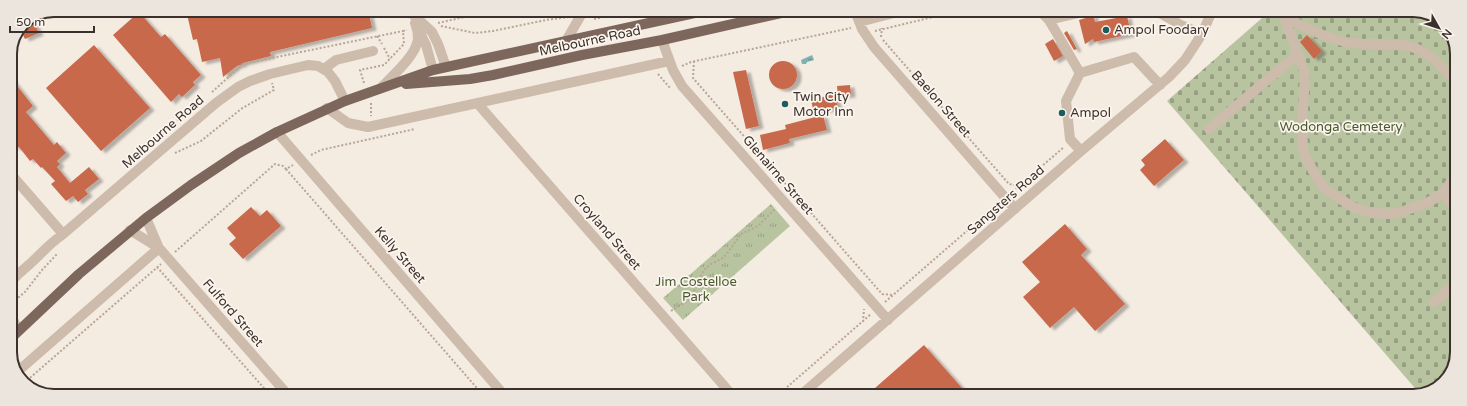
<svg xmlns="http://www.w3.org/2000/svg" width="1467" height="406" font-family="'Varela Round',sans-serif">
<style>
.grass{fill:url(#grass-tufts)}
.cemetery{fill:url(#cemetery-stones)}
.water{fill:url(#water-ripples)}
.building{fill:#c8694b;filter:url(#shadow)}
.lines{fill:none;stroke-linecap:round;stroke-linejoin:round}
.path{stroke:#b9a596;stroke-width:2;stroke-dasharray:2 2;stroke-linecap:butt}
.minor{stroke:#cdbbac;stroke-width:10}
.major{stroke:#7d675c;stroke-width:10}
.poi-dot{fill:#1f5a5e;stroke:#fbf5ee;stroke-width:1.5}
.labels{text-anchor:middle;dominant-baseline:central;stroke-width:3.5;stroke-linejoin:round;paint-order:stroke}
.poi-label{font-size:13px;fill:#3b302b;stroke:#fbf5ee;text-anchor:start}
.street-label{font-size:13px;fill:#3b302b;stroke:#fbf5ee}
.park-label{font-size:13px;fill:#4a5a2e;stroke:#fbf5ee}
.rim{fill:none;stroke:#3b302b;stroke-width:2}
</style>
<defs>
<pattern id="grass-tufts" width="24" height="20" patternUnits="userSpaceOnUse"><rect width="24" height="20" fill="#b8c4a0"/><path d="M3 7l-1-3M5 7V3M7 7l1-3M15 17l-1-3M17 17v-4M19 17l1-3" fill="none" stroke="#97a083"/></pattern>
<pattern id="cemetery-stones" width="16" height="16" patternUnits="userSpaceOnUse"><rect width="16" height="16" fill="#b8c4a0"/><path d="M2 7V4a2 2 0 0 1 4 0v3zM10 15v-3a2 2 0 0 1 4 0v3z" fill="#97a083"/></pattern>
<pattern id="water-ripples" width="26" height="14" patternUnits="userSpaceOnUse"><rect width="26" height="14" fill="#7fb0b2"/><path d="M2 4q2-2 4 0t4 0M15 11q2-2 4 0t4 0" fill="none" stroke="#699091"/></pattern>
<filter id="shadow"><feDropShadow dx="4.5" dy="2.5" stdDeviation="1" flood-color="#0004"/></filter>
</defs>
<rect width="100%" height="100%" fill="#f4ebe1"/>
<path class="grass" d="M771,204L790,226L683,320L663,298Z"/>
<path class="cemetery" d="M1270,11H1424L1446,25L1457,51L1456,363L1440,387L1420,394L1167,101Z"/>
<path class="water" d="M812,55L814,60L807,62L806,64H802L801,60Z"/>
<path class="building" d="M186,10H364L365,15L369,14L372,28L270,52L271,56L243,63V64L237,66L223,77L220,58L202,62L197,39L193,40Z
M139,12L161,37L165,34L201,75L193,82L195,85L182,97L179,94L171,102L113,35Z
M1093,13L1095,22L1127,16L1131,34L1094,42L1093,39L1085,44L1079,20L1089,17Z
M32,19L39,33L25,39L20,29L23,23Z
M1067,31L1077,49L1074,50L1064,33Z
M1307,35L1322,51L1314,59L1300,42Z
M1053,39L1063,56L1054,61L1045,44Z
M94,45L150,108L101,151L46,88Z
M769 75a14 14 0 1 1 28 0a14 14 0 1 1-28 0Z
M746,70L759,126L746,129L733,72Z
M10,77L33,106L26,112L54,145L57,142L66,153L57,161L60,164L57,167L70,183L89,167L99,179L85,190L88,194L78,202L73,196L66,201L51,184L55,181L42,167L41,168L33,159L30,161L19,147L16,148L10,141Z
M850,85L851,95L838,96L837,86Z
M834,94L838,107L814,113L811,100Z
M823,115L827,130L789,139L790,143L763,150L760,135L786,129L785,125Z
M1165,139L1184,160L1154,186L1140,170L1145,165L1141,160Z
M251,207L260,216L267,210L281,226L243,259L229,244L236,238L227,228Z
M1065,224L1087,249L1081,255L1125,304L1095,331L1074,307L1050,328L1023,297L1040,282L1022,262Z
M924,345L969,396L882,395L875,388Z"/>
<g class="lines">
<path class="path" d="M594,19L632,11
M438,23L495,10
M441,26L475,33L493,31L546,20L568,17
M875,31L958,11
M377,36L382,44
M881,37L882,28
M883,40L1009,184L1019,186L1013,191
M384,48L390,59
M694,61L693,78L882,294L893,295
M682,66L691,62L851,28
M658,74L670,88
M364,83L360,70L384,65L404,44L403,31L407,30
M212,92L243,64L403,31
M371,103V116
M156,139L181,117
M175,153L201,141L241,109L274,90L272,83
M311,155L321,150L415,129
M286,169L483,395
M1019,186L1064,147
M175,252L275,164L283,166L286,169L293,165
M157,267L270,395
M10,298L19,297L25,292L42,270L58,253
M885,302L998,204
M671,311L692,298L696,284L704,270L711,264L721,259L726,255L741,234L758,226L776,208
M863,322L864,309
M24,383L161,264
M778,395L871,314"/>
<path class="minor" d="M408,10L432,32L438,44L446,67
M855,11L862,29L874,47L1015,209
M1040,11L1049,20L1087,11
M1156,11L1181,25L1202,34
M1281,13C1295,25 1334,41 1352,43C1374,46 1400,40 1422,51C1436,59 1447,72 1457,85
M1283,14L1305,73L1302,127L1303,149L1305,156L1317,178L1326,190L1353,207L1369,212L1387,214L1401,212L1429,202L1443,193L1456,175
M1049,20L1080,73L1134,57L1160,85
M859,22L902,11
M418,29L426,45L433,70
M662,40L673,70L682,86L888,320
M566,41L581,15L587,11
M324,69L336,60L373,51
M1080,73L1066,101L1070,139L1081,151
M381,88C392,76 416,56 418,39C418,33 417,28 415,23
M478,104L732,395
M327,108L348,123L368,127L669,61
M1209,129L1298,54
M277,132L504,395
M10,173L63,234
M1443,193L1456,209
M146,218L158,246
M130,230L159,248L288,395
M10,284C15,275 25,269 33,261C44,251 49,244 62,235L216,103L238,87L250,81L270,74L308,65L318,66L328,72L335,81L345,101
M1434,302L1456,283
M10,312L18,331
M17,372L159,248
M1444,378L1449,373
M801,395L1081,151L1169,77L1185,60L1202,34L1212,11"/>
<path class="major" d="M406,84L470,79L493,75L582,55L662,40L790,11
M10,339L79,274L146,218L191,185L239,153L277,132L345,101L433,70L704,11"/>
</g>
<g class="poi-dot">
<circle cx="1106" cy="30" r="4"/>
<circle cx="785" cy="104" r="4"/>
<circle cx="1062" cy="113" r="4"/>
</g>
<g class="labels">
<g class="poi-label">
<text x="1114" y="30">Ampol Foodary</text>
<text x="793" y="97">Twin City<tspan x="793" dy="15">Motor Inn</tspan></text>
<text x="1070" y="113">Ampol</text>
</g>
<g class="street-label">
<text transform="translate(590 41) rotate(-12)">Melbourne Road</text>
<text transform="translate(941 104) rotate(49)">Baelon Street</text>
<text transform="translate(163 132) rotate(-41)">Melbourne Road</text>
<text transform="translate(778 175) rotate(49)">Glenairne Street</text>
<text transform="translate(1006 200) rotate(-41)">Sangsters Road</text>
<text transform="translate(607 232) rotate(49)">Croyland Street</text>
<text transform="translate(400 255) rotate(49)">Kelly Street</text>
<text transform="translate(233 313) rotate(49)">Fulford Street</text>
</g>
<g class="park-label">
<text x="1341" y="127">Wodonga Cemetery</text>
<text x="696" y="282">Jim Costelloe<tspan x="696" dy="15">Park</tspan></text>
</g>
</g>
<path d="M0 0H1467V406H0ZM54 17H1413A37 37 0 0 1 1450 54V352A37 37 0 0 1 1413 389H54A37 37 0 0 1 17 352V54A37 37 0 0 1 54 17Z" fill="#ece5de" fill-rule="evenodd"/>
<path class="rim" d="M54 17H1413A37 37 0 0 1 1450 54V352A37 37 0 0 1 1413 389H54A37 37 0 0 1 17 352V54A37 37 0 0 1 54 17Z"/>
<g transform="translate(1439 28) rotate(129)" stroke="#fbf5ee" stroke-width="3" paint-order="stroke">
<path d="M0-3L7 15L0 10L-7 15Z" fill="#3b302b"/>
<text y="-6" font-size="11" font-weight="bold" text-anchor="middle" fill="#3b302b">N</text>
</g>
<path d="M10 26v6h84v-6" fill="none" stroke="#3b302b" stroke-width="2"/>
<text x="16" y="26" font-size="12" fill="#3b302b" stroke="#fbf5ee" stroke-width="3" paint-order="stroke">50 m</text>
</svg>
